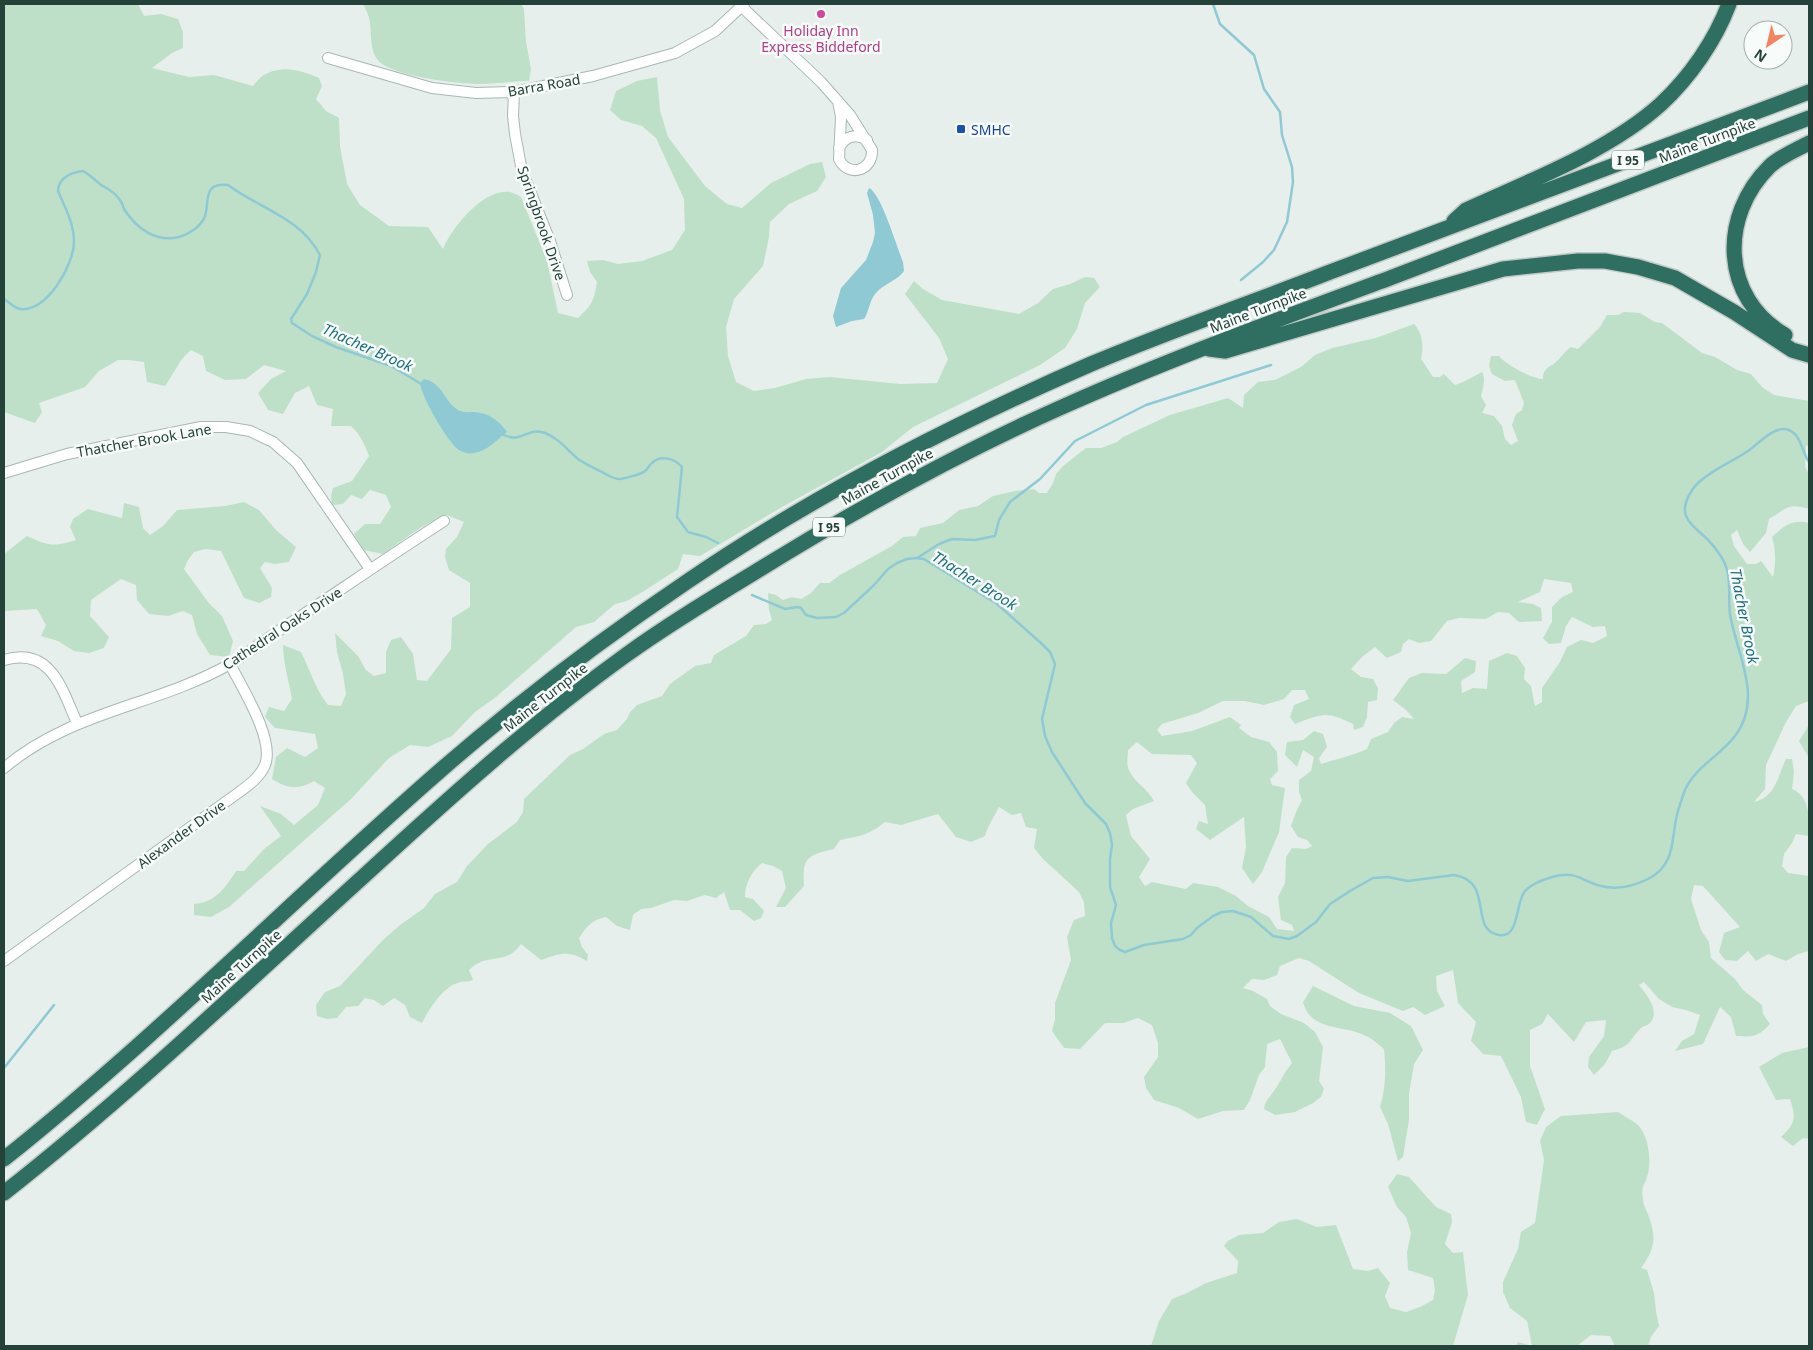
<svg xmlns="http://www.w3.org/2000/svg" width="1813" height="1350" font-family="'Noto Sans',sans-serif">
<style>
.green{fill:#bfe0c8;fill-rule:evenodd}
.water{fill:#8ec9d4}
.lines{fill:none;stroke-linecap:round;stroke-linejoin:round}
.stream{stroke:#8ec9d4;stroke-width:2.5}
.street-casing{stroke:#a8b8b2;stroke-width:12}
.highway-casing{stroke:#c2cac8;stroke-width:18}
.street{stroke:#fff;stroke-width:10}
.highway{stroke:#2f6f62;stroke-width:15}
.hotel-dot{fill:#d1479c;stroke:#f7fbf9;stroke-width:2}
.transit-dot{fill:#1a4fb4;stroke:#f7fbf9;stroke-width:2}
.labels{text-anchor:middle;dominant-baseline:central;stroke-width:5;stroke-linejoin:round;paint-order:stroke}
.shield{fill:#f7fbf9;stroke:#637a73;stroke-width:1}
.shield-label{font-size:12px;font-weight:bold;fill:#24423a}
.hotel-label{font-size:14px;fill:#b23c85;stroke:#f7fbf9}
.street-label{font-size:14px;fill:#24423a;stroke:#f7fbf9}
.transit-label{font-size:14px;fill:#164399;stroke:#f7fbf9;text-anchor:start}
.water-label{font-size:15px;font-style:italic;fill:#1c6f80;stroke:#f7fbf9}
</style>
<rect width="100%" height="100%" fill="#e6efeb"/>
<path class="green" d="M4,4H138L144,16L161,14L178,19L183,32V48L172,53L152,68L189,77L214,75L253,86C257,81 262,75 268,73C285,65 303,71 319,78L322,86L316,99L326,111L339,118L340,146L347,184L360,205L389,226L428,227L443,249C452,227 484,188 510,192C514,193 518,195 521,197L547,261L558,313L578,318C592,305 594,301 597,282L590,272L587,261L603,260L618,264L642,261L672,250L685,230L684,199L656,138L642,126L621,120L610,110L616,91L637,81L657,77L660,110L668,137L705,186L727,204L742,208L771,183L810,164L822,162L826,177L817,191L789,204L770,222L769,237L763,266L734,299L726,327L728,356L736,382L754,391L775,388L806,379L830,377L900,384L937,383L948,359L939,338L905,294L914,281L923,289L942,300L1019,314L1038,303L1053,289L1070,284L1085,277L1094,278L1100,287L1085,303L1077,329L1065,348L1040,365L913,427L882,452L782,507L700,556L683,554L678,569L644,591L627,601L615,604L594,622L576,627L496,697L475,712L452,736L428,747L410,745L389,758L351,799L229,907L211,917L194,915V904C216,902 225,888 236,871H244L264,849L281,836L260,806L281,814L294,825L318,805L325,788L314,781C298,790 288,789 272,779L276,757L287,748L305,757L318,748L315,734L275,728L265,717L269,707L284,711L292,699C289,681 283,663 283,645L301,652C310,670 316,690 328,705L341,706L346,694L343,674L337,652L335,633L358,656L366,670L374,676L386,673V652L391,640L401,637L413,654L417,680L427,681L451,649L452,618L470,607V583L449,570L445,557L446,549L457,537L464,522L447,515C423,524 404,539 383,554L364,550L354,534L365,524H380L391,507L386,495L370,490L362,499L351,495L343,504L332,505L331,496L333,488L352,481L369,456C365,445 360,434 351,426H331L333,409L317,405L309,386L295,393L283,414L268,410L258,393L271,379L286,371L264,365L246,379L225,380L206,371L203,356L191,350C179,359 174,374 165,386L147,382L144,362L129,360H118L99,371L85,387L39,403L42,412L35,423L4,412Z
M363,4H521L524,9L526,42L531,69L529,81C513,81 496,84 479,84C459,84 388,76 377,59C369,48 372,30 369,18C368,13 365,8 363,4Z
M1624,312L1640,313L1655,322L1662,323L1702,353L1715,357L1737,370L1751,374L1762,387L1774,395L1809,401V447L1806,445L1805,467L1809,474V509C1787,502 1787,509 1769,519L1766,533L1750,552L1743,544L1737,530L1731,535L1734,546L1747,564H1756L1761,561L1773,577C1776,563 1776,551 1772,537C1784,526 1792,519 1809,523V701L1796,706L1786,722L1766,765L1765,789L1754,802C1776,796 1777,778 1786,759H1792L1794,772L1792,789C1811,797 1809,819 1809,836L1796,834L1792,843L1784,854L1782,866L1788,873L1809,876V951L1798,954L1786,961L1768,954L1756,961L1748,951L1737,961L1725,960L1719,952L1724,933L1740,927L1703,886L1694,885L1691,899L1701,930L1709,942L1711,958L1735,979L1743,990L1762,1005L1763,1014L1770,1024C1758,1037 1753,1037 1736,1036L1731,1017L1720,1007L1703,1044L1675,1051L1682,1041L1694,1034L1700,1015L1686,1010L1672,1007L1659,999L1644,982L1639,985C1646,994 1662,1012 1649,1024C1646,1026 1642,1026 1639,1030C1628,1043 1630,1046 1612,1051L1605,1064L1594,1075L1588,1067L1589,1057L1604,1036L1606,1020L1586,1022L1574,1042L1548,1014L1542,1024L1530,1030V1066L1545,1109L1537,1125L1526,1122L1521,1097L1501,1056L1483,1054L1471,1041L1476,1022L1458,1003L1453,970L1436,976L1437,991L1445,1006L1425,1015L1413,1007L1403,1011L1359,993L1309,961L1299,958L1280,966L1277,975L1264,980L1252,979L1243,988L1253,991L1267,999L1270,1006L1281,1014L1304,1023L1315,1032L1323,1047L1319,1081L1324,1089L1321,1097L1313,1103L1295,1112L1275,1115L1264,1109C1265,1101 1269,1098 1274,1091C1281,1081 1283,1074 1292,1063L1280,1039L1267,1044L1265,1067L1259,1075L1250,1100L1244,1110L1223,1111L1198,1119L1179,1108L1154,1100L1146,1088L1144,1077L1158,1057V1043L1152,1025L1138,1018L1123,1023H1105L1080,1049L1064,1048L1052,1031L1055,1019V1003L1071,960L1067,937L1074,920L1085,916L1084,902L1079,892L1043,859L1034,848L1037,829L1026,827L1021,813L1012,815L999,807C994,817 988,825 985,836L971,842L956,837L938,814L901,825L885,822C871,834 858,837 840,840L834,849C807,855 802,858 804,886L785,907H776L786,888L782,871L773,866L762,863C751,872 745,884 745,897L753,899L764,911L761,918L754,921L740,910H730L724,892L716,898L705,895L687,901L674,900L651,908L641,909L633,915L630,930L617,926L606,917C592,920 587,926 579,938L582,947L588,955L587,961C569,950 560,953 541,960L521,944C505,967 488,951 469,970L473,980C468,982 465,981 461,982C444,985 429,1009 422,1023L410,1017L405,1005L394,998L383,1006L374,1000L365,998L358,1006L346,1007L337,1018L327,1019L317,1016L316,1005L325,992L340,986L383,940L400,925L424,908L435,894L457,882L467,866L488,844L517,822L523,812L524,799L570,755L583,749L604,734L617,730L627,719L630,712L637,705L662,696L670,684L695,666L711,663L714,655L746,636L754,625L766,624L772,620L769,609L768,593L776,595L783,600L792,597L801,599L811,593L820,583H829L840,575L892,546L903,537L916,536L920,528L943,523L959,510L978,506L993,496L1015,491L1034,489L1039,493H1047L1053,483L1056,474L1063,466L1086,448H1101L1117,442L1123,437L1170,415L1228,398L1243,408L1244,395L1258,382L1275,380L1301,367L1315,355L1332,348L1376,338L1414,324C1423,334 1424,346 1421,359L1433,377H1440L1444,374L1455,385L1463,382L1482,372C1486,380 1483,387 1481,396L1486,405L1482,413L1494,416L1502,426L1505,439L1511,445L1518,441L1512,425L1516,414L1522,410L1524,403L1515,380L1505,381L1492,374L1489,366L1491,356H1499C1505,364 1532,379 1543,379C1543,367 1550,368 1557,361C1563,355 1564,352 1571,347L1578,349L1600,327L1607,315H1618ZM1544,579L1571,583L1573,592L1562,597L1552,607V622L1543,638L1549,644L1561,643L1566,626L1572,617L1593,627L1605,626L1607,636L1593,643L1581,640L1567,647L1560,662L1542,688V702L1535,706L1531,686L1524,679L1525,668L1517,656L1507,653L1489,661L1487,689L1473,688L1462,693L1461,681L1475,672L1476,661L1465,658L1446,674L1422,673L1409,678L1393,700L1406,710L1414,719L1402,717L1394,723L1388,732L1371,739L1367,749C1352,756 1336,759 1321,764L1319,758L1327,747L1323,734L1314,731L1303,740L1287,742L1285,755L1297,767L1303,750L1314,757L1311,771L1299,780V792L1302,800L1296,812L1291,826L1298,837L1307,840L1312,846L1306,849L1292,848L1286,857L1285,883L1278,897L1281,920L1292,925L1294,931L1277,929L1269,917L1248,906L1236,896L1218,887L1193,883L1186,889L1152,882L1145,886L1139,877L1150,859L1131,836L1126,815L1133,809L1154,801C1148,789 1134,782 1129,770C1126,765 1128,756 1128,750L1137,742L1152,754L1191,755L1197,763L1186,783L1192,792L1205,805L1208,824L1199,821L1196,829L1210,840L1244,817L1246,847L1242,868L1253,884L1262,872L1279,832L1285,788L1272,785L1270,779L1278,771L1277,752L1269,742L1251,737L1239,728L1241,725L1230,717L1192,731L1162,736L1157,730L1162,724L1198,713L1223,701H1245L1264,705L1284,699L1292,690H1305L1309,699L1294,705L1290,717L1295,724C1322,714 1325,710 1353,724L1354,730L1363,727L1367,717L1368,702L1377,700L1378,688L1373,679L1361,677L1351,669L1362,657L1375,647L1387,658L1401,652L1403,644L1409,639L1419,643L1431,641L1447,621L1459,618L1486,619L1498,612L1509,613L1519,622L1542,621L1541,608L1533,604L1518,602L1540,592Z
M244,502L259,510L276,530L296,547L289,562L275,564L265,562L260,568L272,588L271,597L259,603L244,598L221,551L206,549L194,552L188,560L184,569L208,602L222,616L233,641L229,657L210,655L197,634L192,615L183,611L168,616L149,614L137,600L136,585L121,579L91,600L90,616L109,637L104,648L89,653L74,651L58,641L41,636L46,625L37,609L4,611V554L27,536C49,546 53,547 76,540L70,527L73,519L88,509L122,518L124,503L139,507L143,528L150,535L163,526L177,510L225,506Z
M1809,725V758L1799,741Z
M1313,986L1354,1006L1390,1013L1411,1026L1423,1050L1414,1064L1409,1094V1120L1403,1157L1398,1161L1388,1124L1380,1107C1386,1088 1386,1068 1384,1049C1379,1045 1374,1040 1368,1037C1346,1024 1311,1033 1303,1002Z
M1809,1047V1139L1803,1138L1793,1146L1781,1137C1796,1123 1796,1118 1790,1099L1776,1100L1759,1067L1782,1053Z
M1618,1112C1624,1116 1632,1120 1638,1125C1649,1136 1652,1163 1647,1177C1644,1188 1641,1184 1643,1199C1643,1205 1647,1211 1649,1217C1657,1238 1654,1251 1641,1268L1647,1270L1654,1293L1656,1311L1659,1326L1651,1337L1648,1346H1615L1610,1336L1591,1335L1577,1346H1516L1518,1342L1532,1346L1527,1321L1510,1308L1503,1292V1282L1518,1249L1521,1232L1535,1223L1544,1160L1540,1141L1546,1127L1561,1116Z
M1397,1174L1409,1177L1436,1207L1451,1214L1452,1222L1445,1244L1453,1253L1463,1252L1468,1295L1453,1346H1151L1159,1321L1172,1299L1187,1293L1206,1283L1237,1273L1238,1261L1224,1246L1228,1241L1239,1235L1263,1233L1279,1222L1297,1219L1317,1227L1336,1225L1353,1269L1368,1271L1378,1268L1390,1283L1385,1296L1390,1308L1406,1312L1420,1307L1433,1300L1435,1290L1433,1278L1408,1270L1407,1252L1411,1233L1406,1217L1397,1207L1388,1187Z"/>
<path class="water" d="M869,188C881,193 897,248 903,262L904,271C897,281 883,284 875,294C869,302 869,312 864,319L852,321L836,327L833,316L841,288L866,260L873,242L875,233L873,215L867,193Z
M424,379C443,383 444,401 458,410C463,413 468,412 474,412C488,413 499,420 507,432C496,440 488,451 474,453C469,454 464,453 459,450C448,443 421,396 420,383Z"/>
<g class="lines">
<path class="stream" d="M1213,4L1220,24L1254,55L1264,89L1280,112L1282,135L1292,167L1293,182L1287,222L1274,250L1263,262L1241,280
M4,299C9,302 14,308 20,309C47,313 74,264 74,242C74,223 65,208 58,191C58,178 72,172 83,171C90,175 95,180 101,185C108,189 115,192 119,199C122,202 123,206 124,209C136,228 156,243 179,237C189,234 201,227 205,216C210,200 202,183 228,185C260,209 300,217 320,255L316,272L307,294L291,319L292,323L312,336L336,347L391,366L423,385
M502,434C522,445 527,426 545,433C560,439 567,450 578,459C585,464 594,468 602,472C607,475 614,479 619,479C623,479 642,474 645,471C648,469 649,465 652,463C661,454 675,459 682,467L677,517L688,532L706,537L718,543
M917,558L939,544L952,539L975,540L995,536L999,520L1010,502L1040,479L1075,441L1146,405L1271,365
M752,595L785,609L797,607L801,608L806,615L817,618L836,617L844,613L874,585L888,569L897,563L907,559L916,558L924,559L937,567L997,604L1042,644L1050,652L1055,664L1042,719L1045,736L1052,752L1085,803L1106,824L1110,833L1112,845L1110,859V887L1116,905L1111,923L1112,938L1115,946L1120,950L1125,952L1144,945L1183,939L1191,935L1197,928L1213,916L1222,912L1233,911L1251,917L1273,936L1289,939L1297,936L1316,922L1330,904L1350,891L1373,878L1388,877L1408,881L1454,875C1495,881 1468,930 1499,935C1520,939 1515,902 1525,891C1531,884 1542,880 1552,877C1577,870 1581,881 1601,886C1617,890 1634,886 1648,879C1676,865 1671,839 1677,815C1679,807 1682,798 1685,790C1695,767 1721,755 1735,736C1764,698 1736,652 1730,614C1728,600 1731,584 1727,570C1725,561 1716,548 1709,541C1700,531 1683,522 1685,507C1686,499 1692,489 1697,484C1711,470 1732,462 1748,451C1758,444 1772,428 1785,429C1801,431 1802,453 1809,462
M4,1068L54,1005"/>
<defs>
<path id="street" d="M742,7L821,82L850,115L872,150C873,171 848,178 839,159L841,117L838,101
M328,58L432,88L476,93L514,92L593,76L675,53L715,31L744,4
M514,92L513,116L515,134L522,171L550,241L567,295
M839,148C845,136 856,133 867,140
M4,473L67,454L201,427H226L250,431L273,442L297,463L370,569
M4,660C51,646 62,689 77,723
M4,768C71,711 156,706 230,664C249,653 267,638 286,626C339,591 391,555 444,521
M4,961L238,793C249,785 260,777 265,765C275,739 242,688 230,664"/>
<path id="highway" d="M1454,221L1466,210C1529,181 1609,151 1661,104C1690,77 1715,41 1729,4
M1785,335C1721,298 1719,216 1770,166C1781,156 1796,150 1809,143
M1209,349L1225,351L1503,269L1578,261H1605L1638,267L1675,278L1734,312L1792,350L1809,355
M4,1159C157,1037 295,897 442,769C520,701 602,639 688,581C814,495 951,425 1091,364C1169,331 1251,303 1330,272C1490,212 1650,152 1809,92
M4,1193C130,1094 246,983 365,875C449,798 533,722 626,655C666,626 709,600 752,574C852,512 954,455 1062,407C1169,359 1280,319 1390,278C1530,225 1669,171 1809,118"/>
</defs>
<use href="#street" class="street-casing"/>
<use href="#highway" class="highway-casing"/>
<use href="#street" class="street"/>
<use href="#highway" class="highway"/>
</g>
<circle class="hotel-dot" cx="821" cy="14" r="5"/>
<rect class="transit-dot" x="956" y="124" width="10" height="10" rx="2.5"/>
<g class="labels">
<g class="shield">
<rect x="1612" y="150.5" width="32" height="19" rx="4"/>
<rect x="813" y="517.5" width="32" height="19" rx="4"/>
</g>
<g class="shield-label">
<text x="1628" y="160">I 95</text>
<text x="829" y="527">I 95</text>
</g>
<g class="hotel-label">
<text x="821" y="30">Holiday Inn<tspan x="821" dy="16">Express Biddeford</tspan></text>
</g>
<g class="street-label">
<text transform="translate(544 85) rotate(-10)">Barra Road</text>
<text transform="translate(1707 140) rotate(-21)">Maine Turnpike</text>
<text transform="translate(542 223) rotate(71)">Springbrook Drive</text>
<text transform="translate(1258 310) rotate(-21)">Maine Turnpike</text>
<text transform="translate(144 440) rotate(-10)">Thatcher Brook Lane</text>
<text transform="translate(887 476) rotate(-29)">Maine Turnpike</text>
<text transform="translate(282 628) rotate(-33)">Cathedral Oaks Drive</text>
<text transform="translate(545 697) rotate(-38)">Maine Turnpike</text>
<text transform="translate(181 834) rotate(-36)">Alexander Drive</text>
<text transform="translate(241 966) rotate(-42)">Maine Turnpike</text>
</g>
<g class="transit-label">
<text x="971" y="129">SMHC</text>
</g>
<g class="water-label">
<text transform="translate(368 347) rotate(24)">Thacher Brook</text>
<text transform="translate(975 580) rotate(32)">Thacher Brook</text>
<text transform="translate(1745 616) rotate(79)">Thacher Brook</text>
</g>
</g>
<rect width="1813" height="1350" fill="none" stroke="#24423a" stroke-width="10"/>
<g transform="translate(1768 45) rotate(215)"><circle r="24" fill="#f7fbf9" stroke="#a3b1ad"/>
<path d="M0-4L9 19L0 12L-9 19Z" fill="#f4845f"/>
<text y="-8" font-size="14" font-weight="bold" text-anchor="middle" fill="#24423a">N</text>
</g>
</svg>
